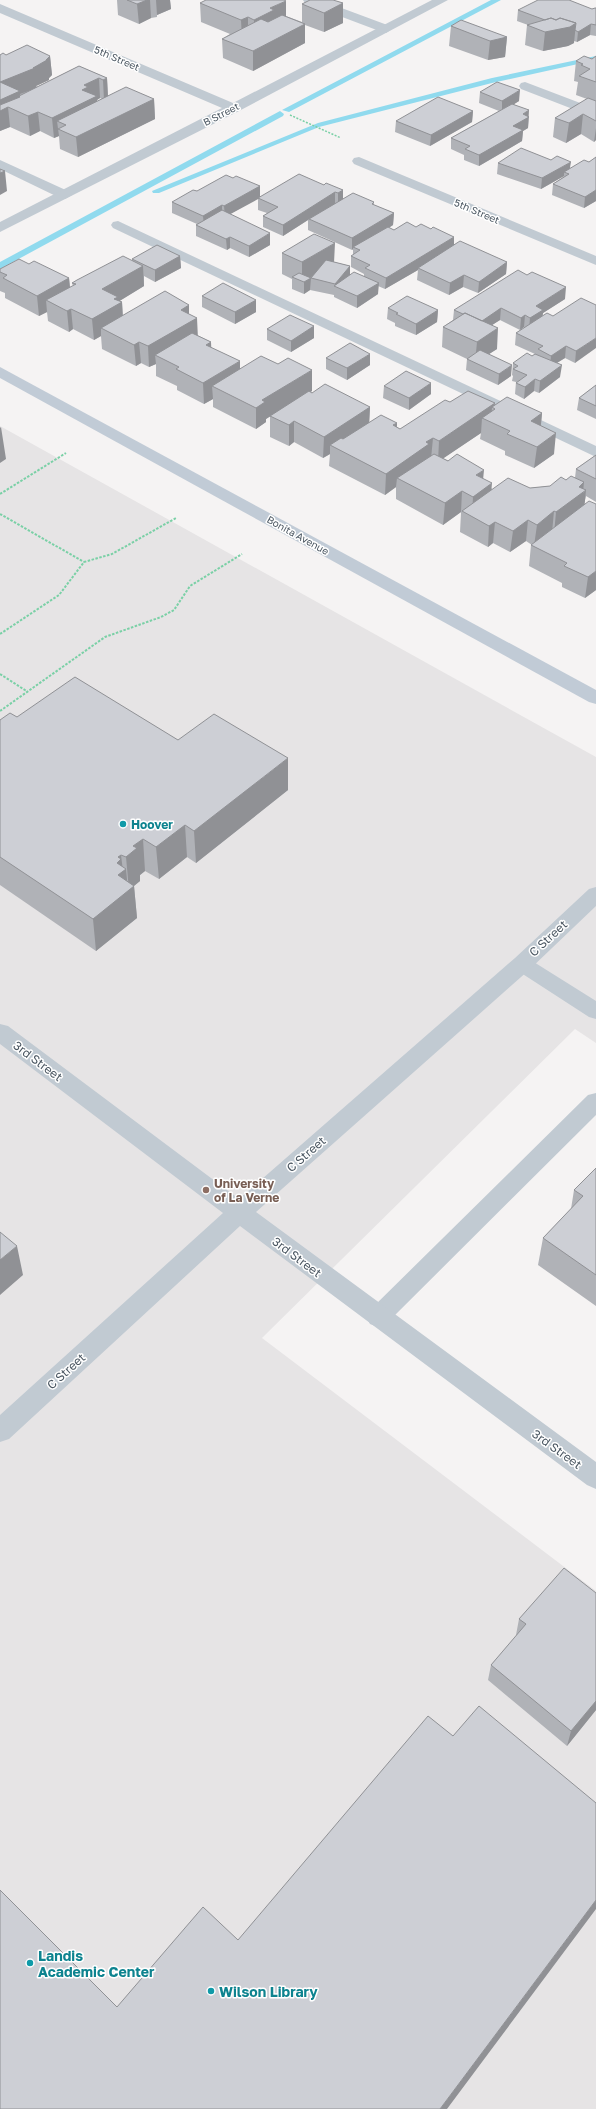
<svg xmlns="http://www.w3.org/2000/svg" width="596" height="2109" font-family="'Golos Text',sans-serif">
<style>
.education{fill:#e6e4e5}
.lines{fill:none;stroke-linecap:round;stroke-linejoin:round}
.stream{fill:#90daee;fill-rule:evenodd}
.path-far1{stroke:#7ad0a6;stroke-width:1.5;stroke-dasharray:2 1.5;stroke-linecap:butt}
.path{stroke:#7ad0a6;stroke-width:2;stroke-dasharray:2.5 1.5;stroke-linecap:butt}
.service{fill:#c1cad2;fill-rule:evenodd}
.minor{fill:#c1cad2;fill-rule:evenodd}
.secondary{fill:#c1cbd6;fill-rule:evenodd}
.wall{fill:#b0b2b7;fill-rule:evenodd}
.shaded-wall{fill:#909195}
.building{fill:#cdcfd5;stroke:#909195}
.culture-dot{fill:#0f9aa8;stroke:#fff;stroke-width:1.5}
.education-dot{fill:#8d6e63;stroke:#fff;stroke-width:1.5}
.labels{text-anchor:middle;dominant-baseline:central;stroke-width:3;stroke-linejoin:round;paint-order:stroke}
.far-street-label{font-size:10px;fill:#4a5661;stroke:#fff}
.culture-label{font-size:12px;font-weight:bold;fill:#0d838f;stroke:#fff;text-anchor:start}
.street-label{font-size:12px;fill:#4a5661;stroke:#fff}
.education-label{font-size:12px;font-weight:bold;fill:#785e54;stroke:#fff;text-anchor:start}
.near-culture-label{font-size:14px;font-weight:bold;fill:#0d838f;stroke:#fff;text-anchor:start}
</style>
<rect width="100%" height="100%" fill="#f5f3f3"/>
<path class="education" d="M0,426L596,757V1043L575,1029L262,1338L596,1591V2109H0Z"/>
<g class="lines">
<path class="stream" d="M491,0H501L289,112L282,110Z
M596,56V60L492,83L319,127L159,193H153L152,191L318,123L492,78Z
M280,111L284,114L283,116L0,269V262Z"/>
<path class="path-far1" d="M290,115L341,138"/>
<path class="path" d="M0,494L66,453
M0,514L84,562
M0,634L59,595L84,562L112,554L176,518
M0,674L28,692
M0,711L105,637L161,617L174,610L190,586L242,554"/>
<path class="service" d="M303,0H320L390,26L392,29L386,33L382,32L305,3Z
M525,82L596,109V118L521,89L519,86L521,83Z
M0,160L70,192L72,195L65,199L60,198L0,169Z
M118,221L596,446V457L113,228L111,225L113,222Z
M522,956L529,959L596,1001V1019L589,1017L515,969L512,964L515,959Z
M596,1093V1115L386,1324L378,1327L370,1324L366,1317L370,1310L588,1095Z"/>
<path class="minor" d="M432,0H448L239,111L0,232V222L222,108L0,13V4L233,103Z
M359,157L596,256V265L354,164L352,161L354,158Z
M596,887V906L529,970L256,1212L596,1462V1489L587,1485L240,1226L9,1439L0,1442V1415L223,1213L0,1044V1024L8,1026L239,1199L515,958L589,889Z"/>
<path class="secondary" d="M0,367L596,690V704L589,702L0,378Z"/>
</g>
<path class="wall" d="M117,0H170L171,9L157,15V17L151,18L139,24L118,15Z
M310,0L343,23L324,32L305,25V43L253,71L223,58L222,39L230,34L201,22L200,3L286,16L302,22V4Z
M596,8V36L590,35L577,42L574,41V43L568,46L543,51L525,45L527,25H528L517,21L518,10L592,9Z
M451,26L507,37L505,57L488,60L449,46Z
M0,55L50,56L52,75L49,78V80L36,86L37,87L79,66L107,78L108,96L154,99L155,119L78,157L60,149L59,136L54,138L40,131L30,136L10,127L0,131ZM100,98L102,99L97,101V100Z
M596,56V140L594,142L581,134L566,143L553,137L555,118L587,99L576,95L578,82L574,81L576,61L592,59Z
M480,92L519,101L514,104L529,117L528,128L523,131L522,141L479,166L464,160V155L451,149V138L499,111L479,103Z
M473,111L472,122L430,146L395,132L396,121Z
M596,157V201L584,208L552,195L553,184L563,177L564,176L541,189L497,174L498,163L570,168L589,162Z
M233,178L260,186V197L324,185L343,190V199L374,202V205L394,213L393,225L389,228L394,230L416,227L431,229L454,237V245L507,262L506,274L478,293L463,287L449,295L417,280L418,270L385,289L378,286V294L357,308L334,297V295L310,290L304,294L292,289V279L282,274V253L334,262L350,266V275L364,276V274L351,267V256L353,255V249L352,250L308,230V220L283,236L263,227V216L267,213L258,210V198L230,214L270,245L249,257L230,248L227,250L196,236V225L197,224L172,213V202Z
M180,256L181,268L155,282L144,276V286L119,301L122,302L123,316L189,305V314L197,335L211,342V347L240,369L312,391L310,392L312,393L370,407L369,422L397,423V427L400,429L450,402L495,403L494,406L542,413L541,425L554,454L534,468L505,455V451L480,439L481,433L443,458L483,479L492,489L530,488L550,486L566,480L575,478L576,469L596,455V502L586,496L584,504L596,590L585,598L562,587V583L529,566L531,545H532L526,541L510,552L493,543L488,547L460,532L461,513V512L443,525L396,499V487L385,495L329,466L330,454L323,458L294,442L289,446L270,437V416L266,419V422L256,429L213,407V399L204,404L177,390V386L156,376V364L149,367L141,363L136,366L102,349L101,336L94,340L73,329L69,332L48,321L47,312L39,316L5,298V293L0,291V269L29,264L69,278L70,287L73,286L72,283L132,261V259Z
M202,296L256,300V312L235,324L202,307Z
M565,299L543,313L542,316H553L596,305L575,363L565,358L557,363L560,377L539,393L534,391L524,399L515,394L516,382L512,381L513,376L512,375L513,363L532,356L535,354L515,345L516,333L525,327H524L520,330L500,320L492,325L497,349L489,354L511,376L498,385L466,370L467,359L442,347L443,327L453,320L454,310Z
M388,308L438,310L437,322L416,335L395,326V323L387,319Z
M314,326V338L291,352L267,340V329Z
M326,358L370,365L347,380L326,369Z
M596,385V419L577,410L579,398Z
M384,386L431,394L409,410L383,398Z
M17,717L178,740L288,790L196,863L187,857L159,879L145,871L140,875V881L134,886L137,918L96,951L0,885V720Z
M596,1168V1306L538,1265L543,1238L571,1209L574,1190Z
M596,1593V1710L567,1746L488,1680L491,1665L516,1636V1635L519,1619Z"/>
<path class="shaded-wall" d="M147,0H150L151,18L139,24L137,4Z
M156,0H170L171,9L157,15Z
M286,1V20L254,39V20L270,8Z
M343,3V23L324,32V13Z
M248,17V36L242,39L241,20Z
M576,23L574,43L568,46L543,51L545,32Z
M305,24V43L253,71V51Z
M591,24L590,35L577,42L578,32Z
M507,37L505,57L488,60L490,41Z
M50,56L52,75L49,78V80L36,86L37,88L20,94L22,110L20,97L19,96L20,111L8,107L10,127L0,131V82L33,68L46,60Z
M99,78L100,98L97,100L98,116L66,125L57,121L59,136L54,138L52,118L82,90L84,85Z
M107,78L108,98L104,100L103,80Z
M520,90L519,101L502,112V101Z
M154,99L155,119L78,157L76,137Z
M529,110L528,128L523,131L522,141L479,166V155L513,126L523,114Z
M473,111L472,122L430,146L431,135Z
M38,112L40,131L30,136L28,116Z
M583,114L581,134L566,143L569,123Z
M596,128V140L594,142Z
M571,162L569,173L564,172V176L541,189L542,178Z
M5,171L7,191L0,195V173Z
M260,186V198L225,217L224,206Z
M343,190V202L338,205V193Z
M596,190V201L584,208L585,197Z
M335,192V204L309,219L308,220L283,236V225Z
M222,205V217L204,227L203,216Z
M394,213L393,225L355,248L353,247V249L352,250V238Z
M270,233V245L249,257V246Z
M230,237V248L227,250L226,239Z
M454,237V248L418,268V270L385,289L386,278Z
M335,243L334,263L303,282H302V262Z
M180,256L181,268L155,282V270Z
M507,262L506,274L478,293L479,282Z
M143,266L144,286L118,302H122L123,323L101,328V336L94,340L92,319L102,289Z
M350,266V277L335,286V284Z
M464,275L463,287L449,295L450,283Z
M69,278L71,299L46,300L47,312L39,316L37,296Z
M311,278L310,290L304,294V282Z
M379,283L378,294L357,308V296Z
M566,287L565,299L543,313L542,321L529,329L530,318L536,306Z
M256,300V312L235,324V312Z
M189,305V322L197,318L198,339L155,355L156,364L149,367L148,346L181,310Z
M501,308L500,320L478,334L479,322Z
M71,309L73,329L69,332L67,311Z
M438,310L437,322L416,335V324Z
M525,315L524,327L520,330L521,318Z
M314,326V338L291,352V341Z
M498,328L497,349L475,363L477,342Z
M596,338V348L575,363L576,351Z
M139,342L141,363L136,366L134,345Z
M211,342L212,363L206,345Z
M566,346L565,358L550,367L551,356Z
M370,354V365L347,380V368Z
M240,361V382L212,386L213,399L204,404L203,383Z
M512,365L511,376L498,385L499,374Z
M562,365L560,377L539,393L540,381Z
M312,370V391L266,419V422L256,429V408L262,400Z
M535,379L534,391L524,399L525,387Z
M431,383V394L409,410V398Z
M495,403L494,408L492,407L491,422L482,418L481,433L438,462L439,441Z
M370,407L369,428L330,445V454L323,458L324,437Z
M542,413L540,434L531,421Z
M294,421V442L289,446V425Z
M397,423L396,444L393,425Z
M1,427L6,459L0,463V428Z
M556,433L554,454L534,468L537,447Z
M433,438L431,459L397,478L396,487L385,495L386,474L426,442Z
M484,470L482,490L492,483L490,505L472,516L473,497L476,475Z
M584,482L583,493L586,490L584,511L554,534L556,512L579,487Z
M462,491L461,512L443,525L445,503Z
M554,511L552,533L534,546L537,525Z
M528,520L526,541L510,552L513,531Z
M495,522L493,543L488,547L489,526Z
M596,571V590L585,598L588,577Z
M288,758V790L196,863L194,831Z
M185,825L187,857L159,879L156,847Z
M143,839L145,871L140,875V881L129,890L126,857L133,846Z
M121,855L123,871L126,869L128,890L134,886L137,918L96,951L93,919L118,857Z
M17,1246L23,1275L0,1295V1260Z
M596,1701V1710L567,1746L571,1731Z
M596,1900V1909L447,2109H440Z"/>
<path class="building" d="M127,0H147L137,4Z
M206,0H284L286,1L270,8L274,10L254,20L248,17L241,20L200,3Z
M310,0H333L343,3L324,13L302,4Z
M538,0H569L592,9L595,8H596V25L591,24L578,32L575,30L576,23L560,18L556,20L551,18L545,20L518,10Z
M282,15L305,24L253,51L222,39L261,19L268,22Z
M551,18L556,20L560,18L576,23L570,27L545,32L527,25Z
M461,20L507,37L490,41L451,26Z
M27,45L50,56L46,60H47L33,68H35L0,82V55L3,53L6,55Z
M584,56L592,59L596,56V82L579,76L590,69L581,65L583,64L576,61Z
M79,66L107,78L103,80L99,78L84,85L88,87L82,90L97,96L52,118L38,112L28,116L8,107L0,111V105L20,97L19,96Z
M0,82L20,91L0,100Z
M497,82L520,90L502,101L480,92Z
M126,87L154,99L76,137L58,129L66,125L57,121Z
M438,97L473,111L431,135L396,121Z
M588,98L596,101V121L583,114L569,123L555,118Z
M512,104L529,110L523,114L529,117L513,126L523,130L479,155L465,149L470,146L451,138Z
M521,148L551,160L557,156L571,162L542,178L498,163Z
M596,157V190L585,197L553,184L569,174L564,172L584,160L589,162Z
M0,169L5,171L0,173Z
M299,174L324,185L326,183L343,190L338,193L335,192L283,225L263,216L278,207L258,198Z
M226,175L233,178L236,176L260,186L224,206L222,205L203,216L172,202L193,190L197,191Z
M353,193L374,202L372,204L394,213L352,238L309,219Z
M222,210L270,233L249,246L230,237L226,239L196,225Z
M407,222L416,227L421,224L431,229L433,227L454,237L386,278L365,268L370,265L351,256L360,250L353,247L388,227L394,230Z
M314,234L335,243L302,262L282,253Z
M460,241L507,262L479,282L464,275L450,283L418,268Z
M157,245L180,256L155,270L132,259Z
M123,256L143,266L102,289L118,297L114,299L122,302L92,319L71,309L67,311L46,300L76,284L72,283L77,280Z
M19,259L29,264L34,261L69,278L37,296L3,278L7,275L0,272V269Z
M326,260L350,266L335,284L311,278L304,282L292,277L299,273L311,278Z
M518,270L527,275L532,272L566,287L536,306L543,310L530,318L525,315L521,318L501,308L482,321L465,313L463,314L454,310Z
M354,272L379,283L357,296L334,286Z
M223,283L256,300L235,312L202,296Z
M165,291L189,305L181,310L197,318L148,346L139,342L134,345L101,328Z
M407,296L438,310L416,324L396,314L398,313L388,308Z
M581,298L596,305V338L576,351L566,346L551,356L538,349L543,346L516,333L547,313L553,316Z
M465,313L498,328L477,342L443,327Z
M290,315L314,326L291,341L267,329Z
M192,333L211,342L206,345L240,361L203,383L176,369L179,367L155,355Z
M350,343L370,354L347,368L326,358Z
M480,350L512,365L499,374L467,359Z
M527,353L532,356L535,354L562,365L540,381L535,379L525,387L516,383L527,375L513,369L518,366L513,363Z
M261,356L278,364L288,358L312,370L262,400L265,402L256,408L212,386Z
M406,371L431,383L409,398L384,386Z
M325,384L370,407L324,437L294,421L289,425L270,416L309,391L312,393Z
M596,385V406L579,398Z
M468,391L495,403L439,441L433,438L426,442L429,444L386,474L330,445L341,438L343,439L381,415L397,423L393,425L400,429L445,400L450,402Z
M507,397L542,413L531,421L556,433L537,447L507,434L510,431L482,418L495,409L492,407Z
M434,454L448,461L457,454L484,470L476,475L492,483L473,497L462,491L445,503L397,478Z
M596,455V479L576,469Z
M571,476L584,482L579,487L586,490L556,512L554,511L537,525L528,520L513,531L495,522L489,526L462,511L508,478L530,488L550,486L561,477L566,480Z
M589,501L596,504V571L588,577L564,566L567,563L531,545Z
M75,677L178,740L214,714L288,758L194,831L185,825L156,847L143,839L133,846L137,848L126,857L121,855L118,857L121,859L117,863L126,869L118,875L134,886L93,919L0,857V720L10,713L17,717Z
M596,1168V1275L543,1238L583,1196L574,1190Z
M0,1232L17,1246L0,1260Z
M564,1568L596,1593V1701L571,1731L491,1665L526,1624L519,1619Z
M479,1706L596,1803V1900L440,2109H0V1890L117,2007L203,1907L238,1940L428,1716L453,1736Z"/>
<g class="culture-dot">
<circle cx="123" cy="824" r="4"/>
<circle cx="30" cy="1963" r="4"/>
<circle cx="211" cy="1991" r="4"/>
</g>
<circle class="education-dot" cx="206" cy="1190" r="4"/>
<g class="labels">
<g class="far-street-label">
<text transform="translate(117 58) rotate(23)">5th Street</text>
<text transform="translate(221 114) rotate(-27)">B Street</text>
<text transform="translate(477 211) rotate(23)">5th Street</text>
<text transform="translate(298 535) rotate(29)">Bonita Avenue</text>
</g>
<g class="culture-label">
<text x="131" y="824">Hoover</text>
</g>
<g class="street-label">
<text transform="translate(548 938) rotate(-43)">C Street</text>
<text transform="translate(38 1061) rotate(37)">3rd Street</text>
<text transform="translate(306 1154) rotate(-41)">C Street</text>
<text transform="translate(297 1257) rotate(37)">3rd Street</text>
<text transform="translate(66 1371) rotate(-42)">C Street</text>
<text transform="translate(557 1449) rotate(36)">3rd Street</text>
</g>
<g class="education-label">
<text x="214" y="1183">University<tspan x="214" dy="14">of La Verne</tspan></text>
</g>
<g class="near-culture-label">
<text x="38" y="1955">Landis<tspan x="38" dy="16">Academic Center</tspan></text>
<text x="219" y="1991">Wilson Library</text>
</g>
</g>
</svg>
